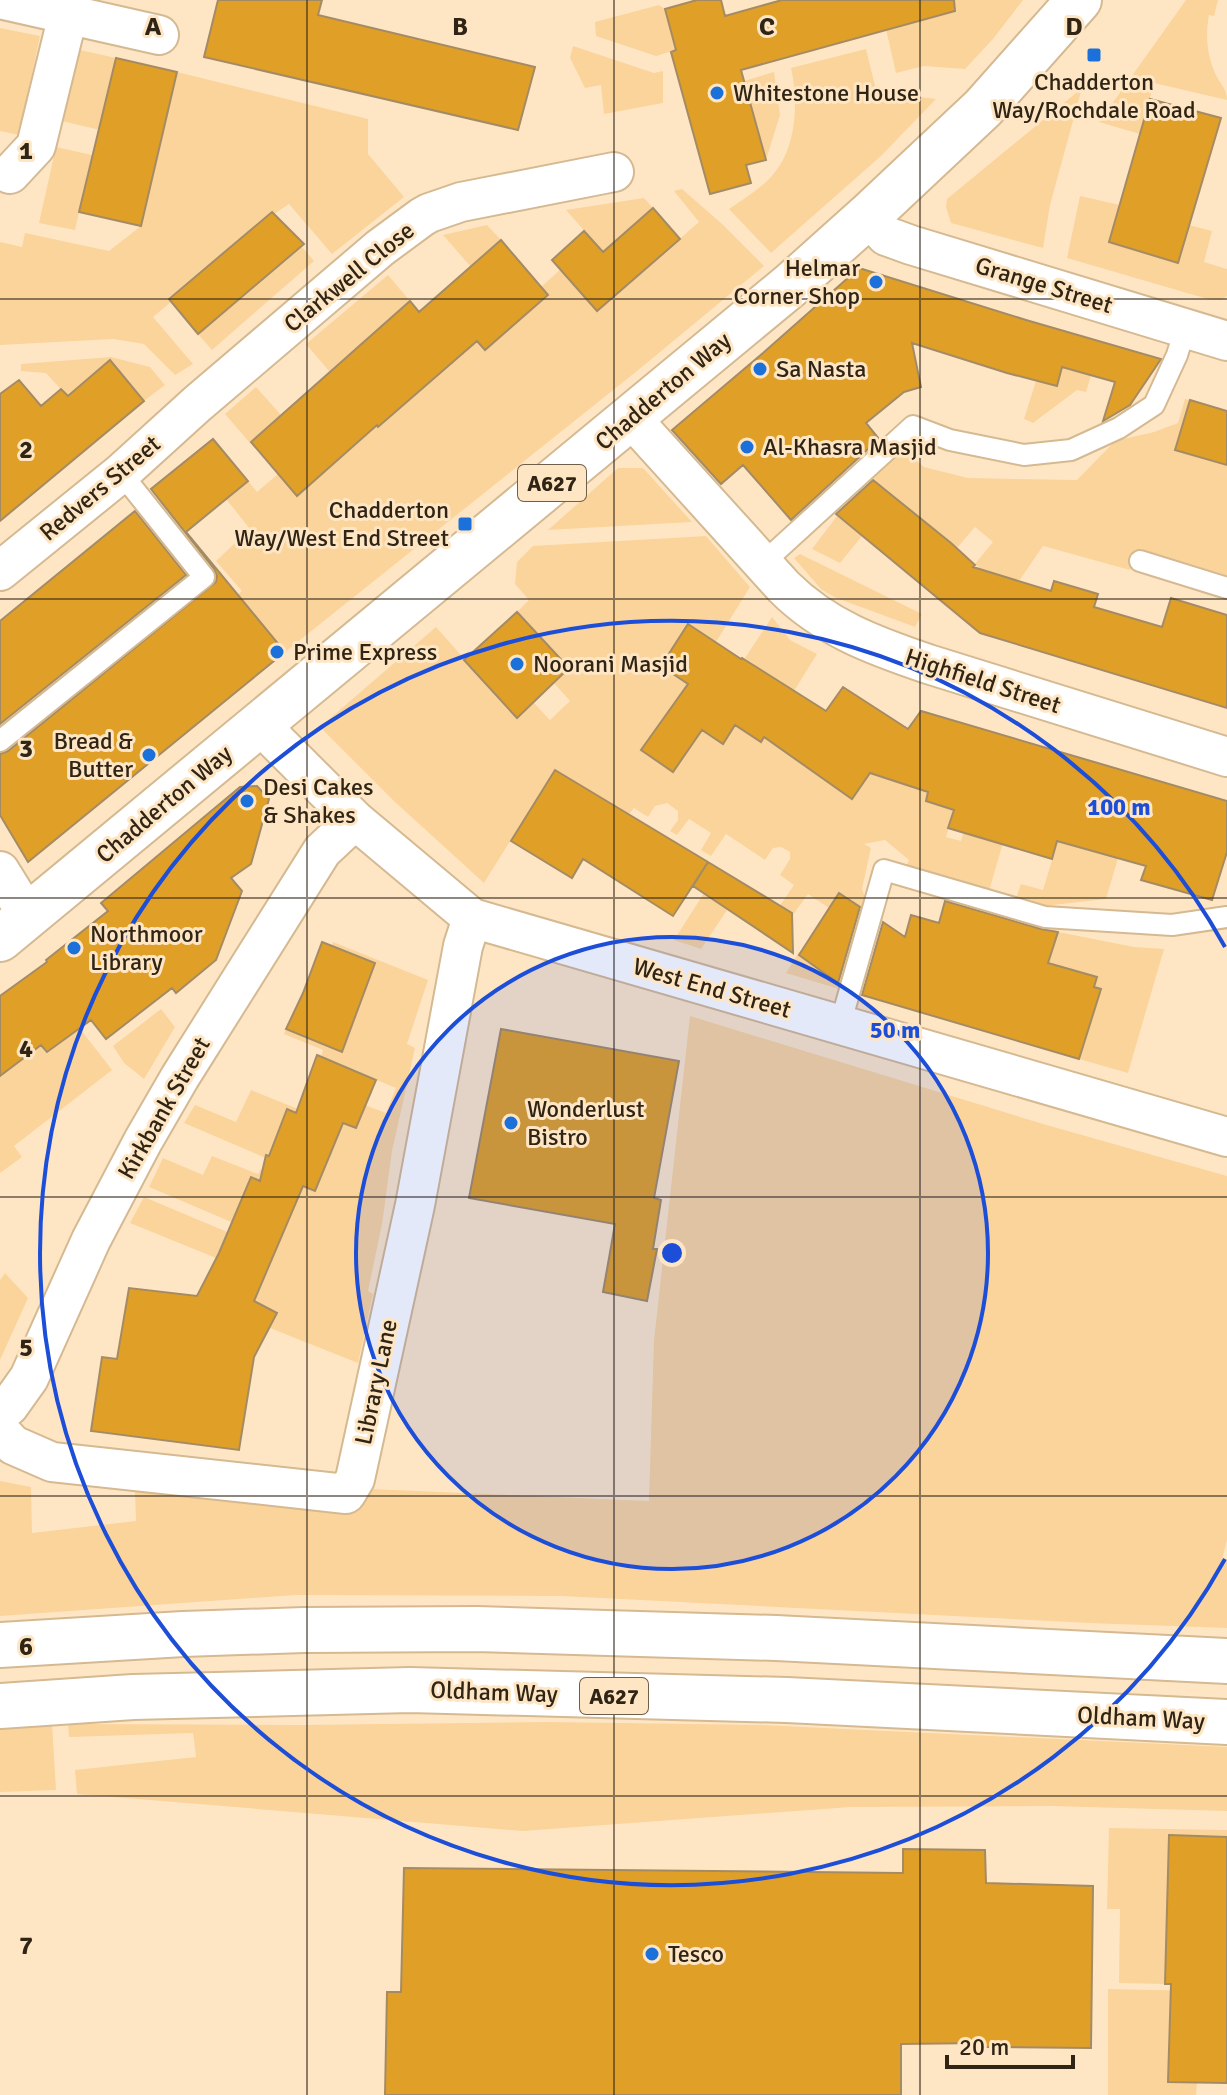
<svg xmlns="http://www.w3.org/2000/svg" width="1227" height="2095" font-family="Signika,sans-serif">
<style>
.green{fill:#fad49b}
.building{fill:#e0a028;stroke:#a58b64;stroke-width:2}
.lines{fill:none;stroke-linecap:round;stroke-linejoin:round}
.service-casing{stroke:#d5b991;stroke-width:24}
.minor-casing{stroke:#d5b991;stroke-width:42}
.primary-casing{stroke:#d5b991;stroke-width:48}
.trunk-casing{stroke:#d5b991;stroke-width:48}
.service{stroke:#fff;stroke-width:20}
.minor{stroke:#fff;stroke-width:38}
.primary{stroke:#fff;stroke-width:44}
.trunk{stroke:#fff;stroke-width:44}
.grid{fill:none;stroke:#302515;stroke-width:2;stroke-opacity:0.55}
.ring{fill:none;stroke:#1d4ed8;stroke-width:4}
.poi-dot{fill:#1b70da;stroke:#fee6c5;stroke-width:3}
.labels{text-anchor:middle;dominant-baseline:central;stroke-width:6;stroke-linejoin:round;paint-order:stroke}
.shield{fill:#fee6c5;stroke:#6e5f4a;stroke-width:2}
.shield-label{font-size:22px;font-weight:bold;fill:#302515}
.poi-label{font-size:24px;fill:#302515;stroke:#fee6c5;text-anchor:start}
.street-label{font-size:24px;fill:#302515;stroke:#fee6c5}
.grid-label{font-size:26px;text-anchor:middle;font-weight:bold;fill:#302515;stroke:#fee6c5;stroke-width:6;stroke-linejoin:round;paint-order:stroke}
.centre{fill:#1d4ed8;stroke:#fee6c5;stroke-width:4}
.ring-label{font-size:24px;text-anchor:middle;font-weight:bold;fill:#1d4ed8;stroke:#fee6c5;stroke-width:6;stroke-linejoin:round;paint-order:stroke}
</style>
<rect width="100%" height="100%" fill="#fee6c5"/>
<path class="green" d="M935,0H1023L993,39L965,69L924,66L896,73L886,29Z
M1186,0H1218L1214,16L1209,15C1205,37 1207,57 1217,77C1222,86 1227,90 1227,100L1154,83L1140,134L1099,122Z
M659,5L665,9L676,50L656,56L596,36L595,22Z
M0,28L40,36L19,135L0,131Z
M573,46L654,73L663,71V103L604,114L601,85L585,88L570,58Z
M866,49L879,102L904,95L936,99L881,156L771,253L729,209C746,197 766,186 778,168C797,141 798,99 791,68Z
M80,50L116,58L100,130L62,121Z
M177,72L368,119V154L404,197L332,254L289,204L274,214L272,212L169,298L171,302L153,317L193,364L175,375L144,344L113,339L0,345V242L22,247L25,233L109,251L141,226Z
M774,72L780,115L766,160L744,81Z
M1082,88L1050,205L1043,248L951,223L946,207L947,199Z
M56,147L92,155L75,230L39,223Z
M682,189L721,223L764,266L637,371L285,652L237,595L242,591L216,561L250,529L226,499L248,481L257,492L278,474L297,495L358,442L363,410L378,426L459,324L435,297L438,295L485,350L548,296L541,287L560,270L597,311L699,222L674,191Z
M1080,196L1120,205L1110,243L1177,263L1189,225L1212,231L1204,262L1227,269V296L1221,300H1211L1067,258Z
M644,198L653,208L603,252L566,210Z
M487,225L501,240L471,267L443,235Z
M301,246L314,261L212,350L198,334Z
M388,275L410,301L378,329L368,346L363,342L329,371L306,344Z
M111,357L150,367L165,385L144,401L110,361L67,396L46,373L21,371V364Z
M1062,367L1091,375L1086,392L1077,390L1033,423L1024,419L1036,381L1056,386Z
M256,387L281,415L250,443L225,414Z
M1185,399L1190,400L1176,450L1227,465V579L1138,551L1130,570L1043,546L1019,581L1003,587L975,564L993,542L975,527L957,548L870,477L901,448L924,467L968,478L1077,480L1115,441L1154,432L1178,423Z
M618,468H643L692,522L548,530Z
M837,516L862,536L840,563L812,549Z
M706,536L750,587L716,642L688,624L661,666L725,661L642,750L673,772L702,730L722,744L735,725L764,736L852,799L902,727L875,774L904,784L932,780L926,801L939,805L960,789L946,837L961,841L975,793L1014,805L989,891L906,867L909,860L885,840L864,844L871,848L862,889L865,897L839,989L786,973L799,952L818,964L829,908L808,894L785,926L772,917L794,885L780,875L790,859V852L781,847L773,848L765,860L726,834L711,856L701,850L711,833L689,819L677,835L670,831L678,820V811L667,803L655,806L648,817L634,808L629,814L561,794L545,785L484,883L395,802L320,727L436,627L517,718L534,703L550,720L570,701L553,682L569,668L517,612L529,600L515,584L517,562L533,546Z
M800,554L922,614L915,627L834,597L821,589L794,558Z
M772,617L790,640L817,654L794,691L785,685L782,687L752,667L754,664L745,658Z
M1064,820L1063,842L1077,847L1124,838L1106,899L1044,906L1016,898L1021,884L1043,890Z
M706,890L721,900L719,904L727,910L701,949L674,940Z
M1058,932L1134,947L1164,949L1128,1073L1079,1059L1100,988L1041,986Z
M333,942L428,980L407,1044L415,1048L392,1151L382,1224L368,1291L373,1294L358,1363L270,1328L277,1313L221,1284L264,1277L298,1198L251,1177L236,1224L149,1187L163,1158L203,1175L212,1156L258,1174L261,1169L315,1191L340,1132L287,1110L283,1120L284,1121L270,1157L266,1158L184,1123L195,1105L236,1122L251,1090L298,1109L365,1105L386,1113L396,1088L321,1057L323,1050L284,1034L286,1029L342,1051L375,963L332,946Z
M47,986L112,1070L14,1146L22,1157L0,1173V1076Z
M161,1009L175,1027L144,1079L124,1063L113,1046Z
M690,1016L1043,1124L1227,1176V1540L1222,1560L1227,1561V1628L1089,1623L562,1596L296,1595L0,1616V1481L31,1487L32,1533L136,1521L135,1491L141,1487L359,1508L370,1489L649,1501L654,1341Z
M144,1197L232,1234L225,1251L220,1249L216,1258L130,1223Z
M5,1273L28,1298L0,1360V1280Z
M548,1722L761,1725L1227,1747V1811L1051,1806L851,1807L523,1831L77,1794L75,1770L196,1757L193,1733L69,1737L68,1724L300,1725Z
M52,1723L56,1790L0,1792V1727Z
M1109,1828L1227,1830V1837L1169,1835L1165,1984L1119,1983L1120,1909H1107Z
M1108,1989L1200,1991L1170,2005L1168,2081L1197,2082L1196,2095H1108Z"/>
<path class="building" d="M218,0H322L318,15L535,67L518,130L204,57Z
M697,0H721L725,16L782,0H954L955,11L741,70L766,160L746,165L751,183L710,194L671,52L676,50L665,9Z
M116,58L177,72L141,226L79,212Z
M1150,99L1221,118L1178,263L1109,242Z
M653,208L680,239L597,311L552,260L584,231L603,252Z
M272,212L304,244L198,334L169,299Z
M501,240L548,295L485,350L477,341L378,427L377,425L297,496L251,442L410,301L419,312Z
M859,268L1026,320L1161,359L1130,405L1103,421L1115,382L1062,367L1057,386L1007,373L912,343L921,387L904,392L866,423L879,439L791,520L743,465L721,484L672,430L763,353Z
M110,360L144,401L0,521V394L19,380L41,406L61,389L68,396Z
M1190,400L1227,411V465L1175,450Z
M213,439L248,481L186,532L285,652L28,862L0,815V754L8,751L216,582L217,576L214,569L151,489Z
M873,480L951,543L975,565L973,567L1051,591L1054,581L1098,594L1094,607L1162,627L1171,598L1227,615V708L980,633L836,514Z
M135,511L186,575L0,724V621Z
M517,612L569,668L517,718L464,660Z
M688,624L741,659L742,658L826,711L843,687L908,729L921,711L1227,801V852L1212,900L1141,880L1146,866L1057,841L1052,859L948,828L954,810L926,801L928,792L870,773L852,799L764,737L761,742L735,725L723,744L702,730L673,772L641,750L688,684L661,666Z
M555,770L708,862L673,916L583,859L572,878L511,841Z
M257,786L269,799L251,864L231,878L242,891L216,960L176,993L172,988L106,1039L91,1020L47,1052L41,1045L0,1076V996L47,962L46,960L108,911L101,903L240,787Z
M708,862L792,913L793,953L693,886Z
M839,893L860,907L838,983L799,955Z
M945,901L1041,929L1058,932L1048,963L1097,977L1094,987L1101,989L1079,1059L862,995L883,922L905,937L911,915L939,923Z
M322,942L375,963L342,1052L286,1029L303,993Z
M501,1029L679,1061L654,1198L661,1200L653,1249H657L647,1301L603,1292L615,1224L469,1198Z
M317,1055L376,1080L356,1128L343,1123L315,1191L303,1186L254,1301L277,1313L254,1357L239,1450L91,1431L102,1357L117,1359L129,1288L197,1296L219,1253L251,1177L260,1181L266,1155L269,1156L287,1109L296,1113Z
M1169,1835L1227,1837V2083L1168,2082L1171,1984H1165Z
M903,1849L985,1850L986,1883L1093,1886L1091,2048L982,2047V2043L901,2044V2095H385L387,1992H401L404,1868L903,1873Z"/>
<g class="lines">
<defs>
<path id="service" d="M1140,561L1227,588
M763,563L913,426L950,440L1024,455L1071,450L1119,428L1154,405L1177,355L1185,329
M0,741L204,577L121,473
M840,1025L884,870L1045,917L1172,925L1227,917"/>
<path id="minor" d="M4,0L159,35
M10,174L36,146L68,15
M868,216L886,236L911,245L1227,341
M631,418L784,587C825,628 875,646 928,664L1227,757
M0,571L121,473L197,404L380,248L422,217L429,213L461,202L614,172
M262,723L276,741L355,820L472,918L1227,1137
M0,871L28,916
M0,1413L9,1406L29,1378L91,1240L143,1141L180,1077L322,851L355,820
M0,1431L13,1445L52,1462L346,1494L355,1479L415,1205L463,946L472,918"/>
<path id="primary" d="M0,939L792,284L868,216L983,108L1079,0"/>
<path id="trunk" d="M0,1645L183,1634L304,1630L477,1629L776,1638L1227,1661
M0,1706L133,1697L410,1690L787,1700L1227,1722"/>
</defs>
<use href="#service" class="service-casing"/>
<use href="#minor" class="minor-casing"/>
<use href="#primary" class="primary-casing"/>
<use href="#trunk" class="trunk-casing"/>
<use href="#service" class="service"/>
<use href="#minor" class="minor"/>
<use href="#primary" class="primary"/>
<use href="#trunk" class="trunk"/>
</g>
<path class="grid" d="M307,0V2095M614,0V2095M920,0V2095M0,299H1227M0,599H1227M0,898H1227M0,1197H1227M0,1496H1227M0,1796H1227"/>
<circle cx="672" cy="1253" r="316" fill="#1d4ed8" fill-opacity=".12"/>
<g class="ring">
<circle cx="672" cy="1253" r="316"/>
<path d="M1225 1559A632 632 0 1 1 1225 947"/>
</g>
<g class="poi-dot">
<rect x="1086" y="47" width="16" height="16" rx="4"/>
<circle cx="717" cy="93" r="8"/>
<circle cx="876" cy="282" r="8"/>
<circle cx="760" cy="369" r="8"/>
<circle cx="747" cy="447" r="8"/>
<rect x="457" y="516" width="16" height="16" rx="4"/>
<circle cx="277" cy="652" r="8"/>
<circle cx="517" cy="664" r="8"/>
<circle cx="149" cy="755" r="8"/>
<circle cx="247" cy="801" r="8"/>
<circle cx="74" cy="948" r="8"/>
<circle cx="511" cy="1123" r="8"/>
<circle cx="652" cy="1954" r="8"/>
</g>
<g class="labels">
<g class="shield">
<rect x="518" y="465" width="68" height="36" rx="6"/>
<rect x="580" y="1678" width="68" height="36" rx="6"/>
</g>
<g class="shield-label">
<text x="552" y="483">A627</text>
<text x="614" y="1696">A627</text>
</g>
<g class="poi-label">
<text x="1094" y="82" text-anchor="middle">Chadderton<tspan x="1094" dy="28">Way/Rochdale Road</tspan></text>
<text x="733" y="93">Whitestone House</text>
<text x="860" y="268" text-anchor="end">Helmar<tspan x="860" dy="28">Corner Shop</tspan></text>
<text x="776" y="369">Sa Nasta</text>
<text x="763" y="447">Al-Khasra Masjid</text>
<text x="449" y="510" text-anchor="end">Chadderton<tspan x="449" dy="28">Way/West End Street</tspan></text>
<text x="293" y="652">Prime Express</text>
<text x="533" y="664">Noorani Masjid</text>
<text x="133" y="741" text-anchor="end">Bread &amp;<tspan x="133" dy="28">Butter</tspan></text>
<text x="263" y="787">Desi Cakes<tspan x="263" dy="28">&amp; Shakes</tspan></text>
<text x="90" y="934">Northmoor<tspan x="90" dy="28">Library</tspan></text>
<text x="527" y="1109">Wonderlust<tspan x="527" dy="28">Bistro</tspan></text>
<text x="668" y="1954">Tesco</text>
</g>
<g class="street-label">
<text transform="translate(349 277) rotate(-39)">Clarkwell Close</text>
<text transform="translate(1044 285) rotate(17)">Grange Street</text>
<text transform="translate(663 391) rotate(-40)">Chadderton Way</text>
<text transform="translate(100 488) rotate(-40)">Redvers Street</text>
<text transform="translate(983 681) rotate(18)">Highfield Street</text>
<text transform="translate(164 804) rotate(-40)">Chadderton Way</text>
<text transform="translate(712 988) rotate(16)">West End Street</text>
<text transform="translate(164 1108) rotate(-60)">Kirkbank Street</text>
<text transform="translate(376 1382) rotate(-78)">Library Lane</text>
<text transform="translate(494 1692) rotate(2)">Oldham Way</text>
<text transform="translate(1141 1718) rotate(3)">Oldham Way</text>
</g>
</g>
<g class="grid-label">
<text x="153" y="35">A</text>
<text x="460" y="35">B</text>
<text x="767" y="35">C</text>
<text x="1074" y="35">D</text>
<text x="26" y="159">1</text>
<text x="26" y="458">2</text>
<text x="26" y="757">3</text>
<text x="26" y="1057">4</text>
<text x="26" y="1356">5</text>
<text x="26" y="1655">6</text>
<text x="26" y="1954">7</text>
</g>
<circle cx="672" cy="1253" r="12" class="centre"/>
<g class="ring-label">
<text x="1119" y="815">100 m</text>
<text x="895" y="1038">50 m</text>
</g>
<path d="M947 2055v12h126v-12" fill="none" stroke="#302515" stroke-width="4"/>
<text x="959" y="2055" font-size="24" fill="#302515" stroke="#fee6c5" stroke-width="6" paint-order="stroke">20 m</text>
</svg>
